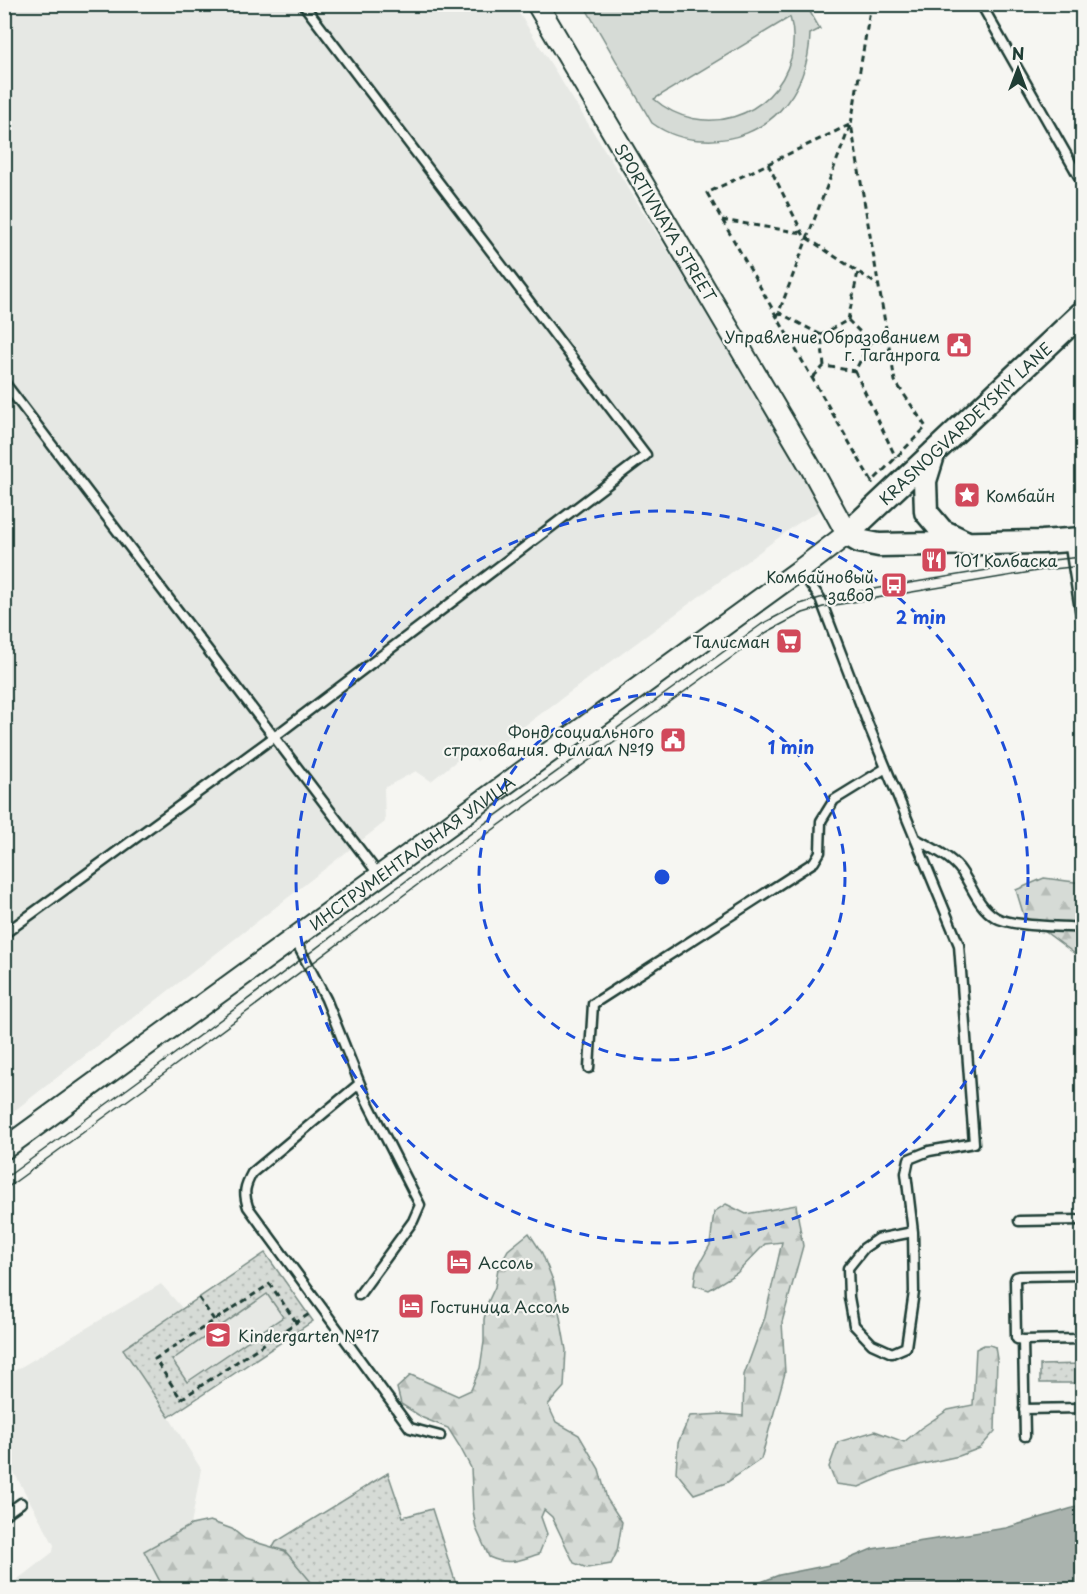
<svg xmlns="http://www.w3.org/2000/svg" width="1087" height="1594" font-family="'Playpen Sans',sans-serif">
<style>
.built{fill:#e6e8e4}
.green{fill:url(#green-dots);stroke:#7a8c85;stroke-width:1.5;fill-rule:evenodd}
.forest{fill:url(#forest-firs);stroke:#7a8c85;stroke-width:1.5}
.pitch{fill:#d6dbd6;stroke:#7a8c85;stroke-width:1.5;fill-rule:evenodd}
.water{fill:#aab3ae;stroke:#72847d;stroke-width:1.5}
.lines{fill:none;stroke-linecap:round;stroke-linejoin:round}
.service-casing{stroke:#1f3d34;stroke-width:13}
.tertiary-casing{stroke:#1f3d34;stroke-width:24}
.secondary-casing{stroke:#1f3d34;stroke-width:27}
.path{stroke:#1f3d34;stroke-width:3;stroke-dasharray:6 4.5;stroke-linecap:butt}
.service{stroke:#f6f6f2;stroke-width:8}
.tertiary{stroke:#f6f6f2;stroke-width:20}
.secondary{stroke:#f6f6f2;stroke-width:22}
.tram{stroke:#1f3d34;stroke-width:1.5}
.ring{fill:none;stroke:#1d4ed8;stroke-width:3;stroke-dasharray:10 8}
.labels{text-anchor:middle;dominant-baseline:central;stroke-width:4.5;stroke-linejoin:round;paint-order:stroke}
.street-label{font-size:16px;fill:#1f3d34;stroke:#f6f6f2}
.poi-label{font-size:16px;fill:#1f3d34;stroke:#f6f6f2;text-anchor:start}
.centre{fill:#1d4ed8;stroke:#f6f6f2;stroke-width:3}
.ring-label{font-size:18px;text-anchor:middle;font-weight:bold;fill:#1d4ed8;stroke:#f6f6f2;stroke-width:4.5;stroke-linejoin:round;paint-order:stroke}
</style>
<defs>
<pattern id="green-dots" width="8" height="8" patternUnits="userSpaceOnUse" patternTransform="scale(1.5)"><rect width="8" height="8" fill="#d6dbd6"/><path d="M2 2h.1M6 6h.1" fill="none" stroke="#b7bdb8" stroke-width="1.8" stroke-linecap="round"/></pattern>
<pattern id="forest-firs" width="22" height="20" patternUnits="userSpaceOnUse" patternTransform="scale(1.5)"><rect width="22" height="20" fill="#d6dbd6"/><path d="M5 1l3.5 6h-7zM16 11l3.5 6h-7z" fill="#b7bdb8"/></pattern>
</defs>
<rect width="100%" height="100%" fill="#f6f6f2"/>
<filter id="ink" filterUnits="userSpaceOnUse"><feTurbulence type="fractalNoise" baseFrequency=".0167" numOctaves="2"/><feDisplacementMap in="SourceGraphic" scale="12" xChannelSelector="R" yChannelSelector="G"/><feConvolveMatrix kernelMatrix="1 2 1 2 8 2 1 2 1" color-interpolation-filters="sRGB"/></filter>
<g filter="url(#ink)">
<path class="built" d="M5,5H514L827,506L797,524L477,761L469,751L431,781L416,771L384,788L385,822L5,1118Z
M265,1253L313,1321L169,1417L201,1469L191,1525L145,1551L163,1589H5L53,1552L54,1545L5,1456L4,1377L161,1284L183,1309Z"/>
<path class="green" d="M265,1253L313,1321L169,1417L123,1349ZM267,1294L283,1317L187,1382L172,1360Z
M1082,1364V1383H1040V1365Z
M388,1473L403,1517L432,1509L457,1587L445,1590L317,1589L273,1547L276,1542Z"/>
<path class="forest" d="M1044,878L1082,883V959L1024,916L1016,890Z
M726,1204L746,1214L796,1205L803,1246L782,1322L785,1373L761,1459L726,1483L694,1494L676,1472L678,1443L690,1416L722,1414L743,1416L744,1375L765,1317L782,1242L765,1244L737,1273L709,1290L694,1285L696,1270L710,1245L714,1212Z
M529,1233L542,1253L554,1283L566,1350L564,1387L548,1405L556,1422L579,1435L599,1469L607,1499L622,1522L617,1552L611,1564L587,1568L574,1563L552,1517L544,1510L541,1517L547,1534L539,1554C519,1560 509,1566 489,1557L476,1528L473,1511L471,1468L460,1447L448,1428L423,1418L401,1404L397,1388L411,1375L458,1396L471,1390L480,1368L484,1342V1319L488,1302L495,1287L498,1268L508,1250Z
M984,1345H990L995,1347L997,1359L995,1431L980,1448L959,1456L923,1464L891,1473L859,1487L836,1484L829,1467L838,1442L875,1431L904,1442L921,1428L948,1410L973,1405L976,1349Z
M210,1521L232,1529L245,1539L285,1551L317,1589H164L144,1551L191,1525Z"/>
<path class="pitch" d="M584,5H806L820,29L810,34C809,94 766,143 704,140C685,140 667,134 652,123ZM790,17C794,30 794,45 791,58C774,119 701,140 654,99Z"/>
<path class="water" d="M1076,1507H1082V1589H743L779,1575L839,1563L872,1549L1006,1528Z"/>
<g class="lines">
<defs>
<path id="service" d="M981,4L1082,182
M4,382L379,875
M1069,541L1082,622
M800,570L820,598L868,724L959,945L974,1143L929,1151L909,1159L906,1173L913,1232L914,1292L906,1347L892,1353L872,1344L854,1325L849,1297L848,1268L864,1248L877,1239L913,1232
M916,839C930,847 948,855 959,868C971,883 977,906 995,917C1011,927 1061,926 1082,928
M4,934L274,737L646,455L303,4
M294,938L326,999L366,1099L420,1205L413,1221L359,1295
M589,1068L593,1004L814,862L820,852L821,821L834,800L886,768
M359,1084L252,1173C245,1186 243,1192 248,1207L410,1428L440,1436
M1019,1221L1082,1220
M1023,1340L1017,1339L1016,1337L1015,1280L1016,1277L1020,1276L1082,1275
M1024,1409L1082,1408
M1025,1436L1023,1340L1082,1339
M4,1515L21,1503"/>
<g id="tertiary">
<path id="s1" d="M4,1149L800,570L847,534L811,468L537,4"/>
</g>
<path id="secondary" d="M1082,313L847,534L859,541L879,545L1042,542L1082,539
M934,452L925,481L926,512L942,531L965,542"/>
</defs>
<use href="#service" class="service-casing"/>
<use href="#tertiary" class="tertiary-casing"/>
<use href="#secondary" class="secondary-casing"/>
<path class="path" d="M871,4L851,124L895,381L926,427L872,482V484
M850,126L777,317L872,482
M768,164L806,240
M722,220L803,233
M807,238L878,285
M778,312L821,335
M777,317L707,193L849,125
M848,320L870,342L855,371L824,366L821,335Z
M848,320L858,272
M870,342L888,339
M855,371L896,458
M813,377L824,366
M199,1298L214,1320
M296,1322L270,1284L155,1359L181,1399L312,1312"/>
<use href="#service" class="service"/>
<use href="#tertiary" class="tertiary"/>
<use href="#secondary" class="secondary"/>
<path class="tram" d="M4,1179L149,1073L434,860L762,624L800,604L820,598L1042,561L1082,557
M4,1190L154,1081L440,868L767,632L803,613L823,607L1043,570L1082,566"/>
</g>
</g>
<g class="ring">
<circle cx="662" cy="877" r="183"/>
<circle cx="662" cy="877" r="366"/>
</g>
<defs>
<symbol id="civic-square" viewBox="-11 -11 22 22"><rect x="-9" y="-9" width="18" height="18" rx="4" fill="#d1495b" stroke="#f6f6f2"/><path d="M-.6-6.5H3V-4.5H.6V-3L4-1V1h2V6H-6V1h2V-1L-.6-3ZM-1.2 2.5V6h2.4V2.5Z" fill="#fff"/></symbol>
<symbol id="sight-square" viewBox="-11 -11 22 22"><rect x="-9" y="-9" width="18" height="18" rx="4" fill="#d1495b" stroke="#f6f6f2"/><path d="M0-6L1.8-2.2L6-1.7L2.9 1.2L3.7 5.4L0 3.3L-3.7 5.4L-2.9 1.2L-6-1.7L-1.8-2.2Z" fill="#fff"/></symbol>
<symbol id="restaurant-square" viewBox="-11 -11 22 22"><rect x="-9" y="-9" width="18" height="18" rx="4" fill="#d1495b" stroke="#f6f6f2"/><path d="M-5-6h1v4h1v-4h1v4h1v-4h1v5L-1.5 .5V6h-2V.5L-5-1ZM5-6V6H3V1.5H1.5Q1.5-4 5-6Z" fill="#fff"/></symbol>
<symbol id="bus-square" viewBox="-11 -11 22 22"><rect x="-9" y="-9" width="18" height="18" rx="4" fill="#d1495b" stroke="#f6f6f2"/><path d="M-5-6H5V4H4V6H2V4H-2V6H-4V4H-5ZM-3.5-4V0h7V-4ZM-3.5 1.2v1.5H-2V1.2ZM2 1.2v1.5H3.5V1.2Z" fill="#fff"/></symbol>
<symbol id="supermarket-square" viewBox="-11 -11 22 22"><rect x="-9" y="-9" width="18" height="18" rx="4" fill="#d1495b" stroke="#f6f6f2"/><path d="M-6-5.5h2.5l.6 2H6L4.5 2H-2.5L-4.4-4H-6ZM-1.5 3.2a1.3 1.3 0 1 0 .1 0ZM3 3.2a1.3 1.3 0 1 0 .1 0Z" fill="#fff"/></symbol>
<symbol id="hotel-square" viewBox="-11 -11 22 22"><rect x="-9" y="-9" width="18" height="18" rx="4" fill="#d1495b" stroke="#f6f6f2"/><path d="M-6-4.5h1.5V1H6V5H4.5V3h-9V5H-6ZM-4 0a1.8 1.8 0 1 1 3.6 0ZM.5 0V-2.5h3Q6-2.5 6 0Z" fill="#fff"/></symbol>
<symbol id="school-square" viewBox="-11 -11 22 22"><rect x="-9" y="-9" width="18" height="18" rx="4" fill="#d1495b" stroke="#f6f6f2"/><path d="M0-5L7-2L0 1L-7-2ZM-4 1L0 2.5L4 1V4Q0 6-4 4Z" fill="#fff"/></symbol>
</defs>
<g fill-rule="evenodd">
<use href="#civic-square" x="944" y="330" width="30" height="30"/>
<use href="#sight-square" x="952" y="480" width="30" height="30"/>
<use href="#restaurant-square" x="919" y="545" width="30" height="30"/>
<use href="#bus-square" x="879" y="570" width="30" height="30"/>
<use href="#supermarket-square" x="774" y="626" width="30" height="30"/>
<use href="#civic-square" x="658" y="725" width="30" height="30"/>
<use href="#hotel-square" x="444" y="1247" width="30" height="30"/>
<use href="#hotel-square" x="396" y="1291" width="30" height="30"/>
<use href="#school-square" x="203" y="1320" width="30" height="30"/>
</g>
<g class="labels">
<g class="street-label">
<text transform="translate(666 222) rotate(59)">SPORTIVNAYA STREET</text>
<text transform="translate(965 423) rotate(-43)">KRASNOGVARDEYSKIY LANE</text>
<text stroke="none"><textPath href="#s1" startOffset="504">ИНСТРУМЕНТАЛЬНАЯ УЛИЦА</textPath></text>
</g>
<g class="poi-label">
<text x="940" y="336" text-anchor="end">Управление Образованием<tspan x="940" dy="18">г. Таганрога</tspan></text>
<text x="986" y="495">Комбайн</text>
<text x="954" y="560">101 Колбаска</text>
<text x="874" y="576" text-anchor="end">Комбайновый<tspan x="874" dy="18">завод</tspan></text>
<text x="770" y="641" text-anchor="end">Талисман</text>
<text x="654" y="731" text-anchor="end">Фонд социального<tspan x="654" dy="18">страхования. Филиал №19</tspan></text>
<text x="478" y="1262">Ассоль</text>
<text x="430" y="1306">Гостиница Ассоль</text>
<text x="238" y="1335">Kindergarten №17</text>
</g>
</g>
<circle cx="662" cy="877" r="9" class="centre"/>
<g class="ring-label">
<text x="921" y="624">2 min</text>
<text x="791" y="754">1 min</text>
</g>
<rect width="1087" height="1594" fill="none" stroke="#f6f6f2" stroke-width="24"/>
<rect x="12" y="12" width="1063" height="1570" fill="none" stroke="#1f3d34" stroke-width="2" filter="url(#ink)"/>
<g transform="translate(1018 69)" stroke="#f6f6f2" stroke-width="4.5" paint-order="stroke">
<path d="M0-4.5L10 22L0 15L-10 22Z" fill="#1f3d34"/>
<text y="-9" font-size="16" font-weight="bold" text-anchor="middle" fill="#1f3d34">N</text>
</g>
</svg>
